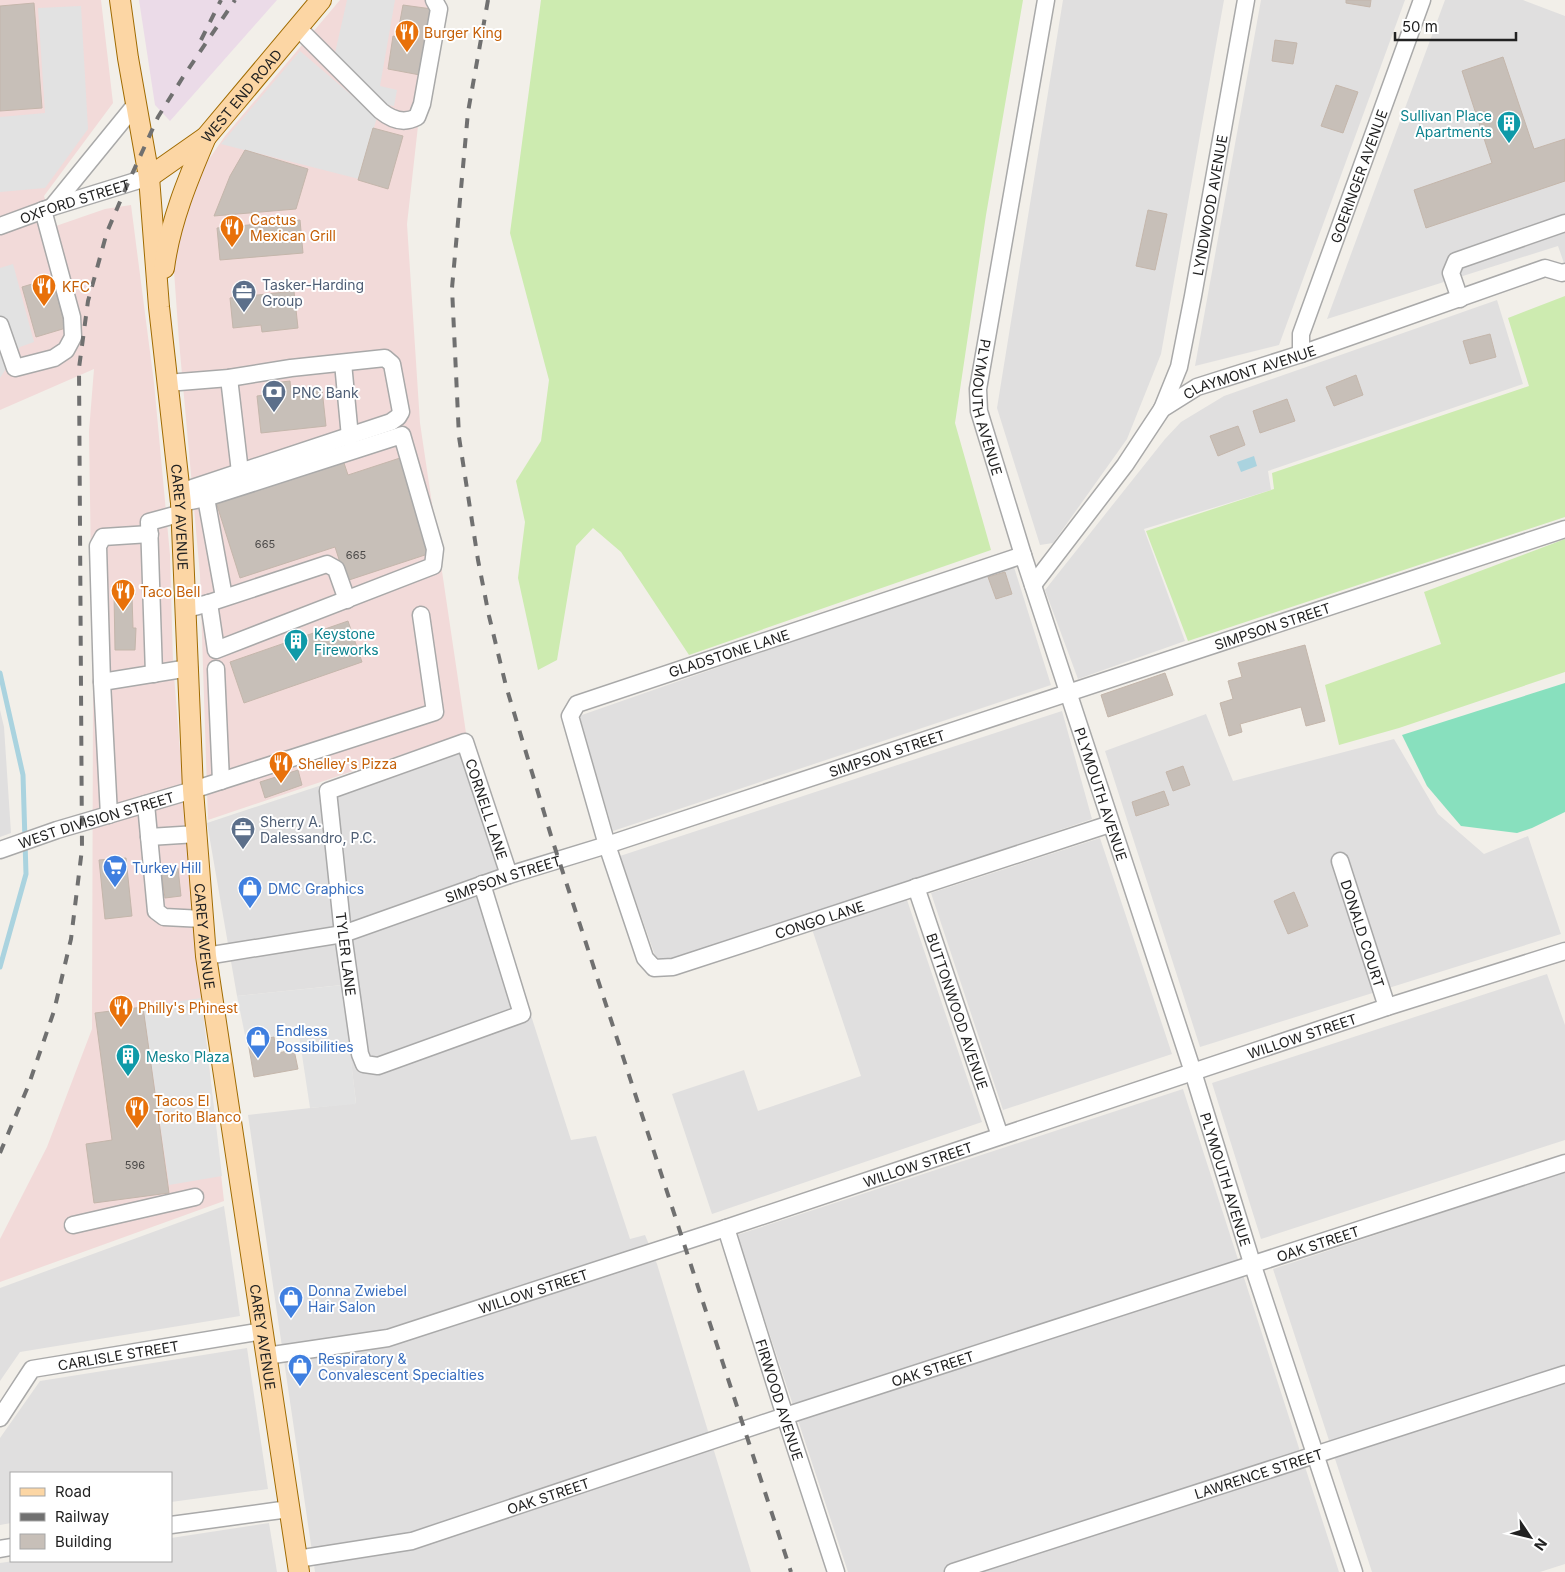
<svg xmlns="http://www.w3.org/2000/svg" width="1565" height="1572" font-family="Inter,sans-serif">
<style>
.residential{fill:#e0dfdf}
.commercial{fill:#f2dad9}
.industrial{fill:#ebdbe8}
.grass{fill:#cdebb0}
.pitch{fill:#88e0be}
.parking{fill:#e2e2e2}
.water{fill:#aad3df}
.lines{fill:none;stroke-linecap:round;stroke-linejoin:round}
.stream{stroke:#aad3df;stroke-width:5}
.building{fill:#c7bfb8;stroke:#c4b6ab}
.minor-casing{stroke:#a9a9a9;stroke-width:19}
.major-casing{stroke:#a06b00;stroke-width:22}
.minor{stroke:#fff;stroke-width:16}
.major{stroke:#fcd6a4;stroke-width:20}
.rail{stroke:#707070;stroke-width:4;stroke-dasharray:10 10;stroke-linecap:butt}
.labels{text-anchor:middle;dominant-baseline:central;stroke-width:4;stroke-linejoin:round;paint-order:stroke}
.number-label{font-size:11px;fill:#4b4948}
.food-label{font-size:14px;fill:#c56008;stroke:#fff;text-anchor:start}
.street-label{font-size:14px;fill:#222;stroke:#fff}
.culture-label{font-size:14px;fill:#0d838f;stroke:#fff;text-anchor:start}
.service-label{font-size:14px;fill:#4e5e75;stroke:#fff;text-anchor:start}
.shop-label{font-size:14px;fill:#366cbe;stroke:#fff;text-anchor:start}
</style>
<rect width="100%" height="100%" fill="#f2efe9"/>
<path class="residential" d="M1063,0H1224L1161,354L1127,439L1053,543L1040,545L997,408Z
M1261,0H1405L1279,345L1195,366Z
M1445,0H1523L1565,16V266L1558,246L1327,319Z
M1497,300L1523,384L1268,471L1271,490L1144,529L1185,641L1078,679L1045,590L1165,439L1181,422L1224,396Z
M1013,564L1051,685L613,831L579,716Z
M0,710L4,727L11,833L0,837Z
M1062,711L1092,819L671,963L658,964L620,856Z
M1206,714L1233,781L1394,739L1438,814L1484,854L1528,836L1561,934L1200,1047L1105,751Z
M467,737L519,882L491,891L571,1140L596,1136L630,1239L645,1235L657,1264L751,1572H315L248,1115L356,1103L342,985L237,996L207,823Z
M1100,838L1172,1054L1003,1110L931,893Z
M906,897L982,1122L712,1214L672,1094L744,1070L758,1111L861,1076L812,929Z
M1547,974L1565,1025V1140L1261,1239L1212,1083Z
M1183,1089L1339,1572H848L737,1235Z
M1565,1172V1564L1540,1572H1372L1273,1269Z
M224,1206L240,1316L20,1352L0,1381V1288Z
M247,1348L268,1489L171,1502V1473H11V1523L0,1525V1438L40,1381Z
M269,1523L277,1572H0V1563L14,1561H171V1538Z"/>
<path class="commercial" d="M0,0H101L113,103L44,196L53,227L105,209L131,205L154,383L170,555L173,663L196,949L224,1201L0,1282V1239L47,1147L92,1029L93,699L89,431L94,369L0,410Z
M340,0H439L418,126L407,224L420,423L466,733L208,820L200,575L179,341L174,271L176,249L196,178L225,136Z"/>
<path class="industrial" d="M139,0H277L170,121L155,105Z"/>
<path class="grass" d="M541,0H1023L986,215L955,423L991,550L689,655L621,552L593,528L576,546L557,660L538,670L518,578L525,522L516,481L541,441L549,380L510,233Z
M1565,296V517L1188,641L1146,531L1274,489L1272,473L1529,386L1508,318Z
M1565,539V672L1399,728L1339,745L1325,685L1441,644L1424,592Z"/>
<path class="pitch" d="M1565,683V812L1532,828L1517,833L1461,826L1427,786L1402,735Z"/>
<path class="parking" d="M347,0H395L380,86L397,90L394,106L382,104L335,53Z
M81,6L88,129L45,188L0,192V117L45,113L38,8Z
M300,51L377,117L359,179L221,144Z
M13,264L34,342L20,347L0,378V268Z
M343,985L356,1104L310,1108L299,1035L246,1040L237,996Z
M201,998L222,1176L169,1185L143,1007Z"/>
<path class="water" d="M1254,456L1257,466L1241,472L1237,462Z"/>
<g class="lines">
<path class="stream" d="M0,673L23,775L26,874L0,967"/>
</g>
<path class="building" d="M1346,0H1371L1370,7L1346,3Z
M34,3L42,108L0,111V6Z
M403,5L432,9L420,75L388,69L393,36L397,37Z
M1275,40L1297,43L1293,64L1272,61Z
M1503,57L1534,149L1565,139V181L1426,228L1414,190L1492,163L1462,71Z
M1336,85L1358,92L1343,133L1321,126Z
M373,128L403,136L388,189L358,180Z
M245,150L308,169L296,209L214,216L230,176Z
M1148,210L1167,214L1155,270L1136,266Z
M300,220L303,253L220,260L217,228Z
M52,278L66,328L36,337L22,287Z
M294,291L298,328L262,332L261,325L233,328L230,298Z
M1490,334L1496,357L1470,364L1463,341Z
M1356,375L1363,395L1334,406L1326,387Z
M290,381L291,392L322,389L326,426L261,433L257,396L274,394L273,383Z
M1287,399L1295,421L1260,433L1253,411Z
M1238,426L1245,445L1218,456L1210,436Z
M400,458L431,553L346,581L335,547L240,578L216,502L343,460L348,475Z
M1005,572L1012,594L996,599L988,577Z
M134,589L135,595L132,596L133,628H136L135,650H115L114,594L128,593V590Z
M348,621L362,662L244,703L230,662Z
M1305,645L1325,721L1306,726L1301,707L1240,724L1242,732L1229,736L1220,703L1233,699L1228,681L1242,677L1238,663Z
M1165,673L1173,695L1108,717L1101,695Z
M1183,766L1190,785L1173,791L1166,772Z
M298,770L302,785L265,798L260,782Z
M1164,791L1169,805L1136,816L1132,802Z
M126,858L132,916L105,919L99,860Z
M178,868L181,896L165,898L161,870Z
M1294,892L1308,926L1288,934L1274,901Z
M143,1007L169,1193L94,1203L86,1144L112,1140L95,1013Z
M274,1037L277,1053L294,1050L298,1069L254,1077L248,1042Z"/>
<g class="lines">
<defs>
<g id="minor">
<path id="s1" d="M1046,0L978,389L979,411L1023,555L1193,1072L1252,1263L1354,1572"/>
<path d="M298,28L381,111C392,120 404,124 417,117L422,104L439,9L434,0"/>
<path d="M52,207L136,104"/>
<path id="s2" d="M0,226L52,207L149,177"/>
<path d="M1460,299L1451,273L1456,261L1565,223"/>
<path d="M0,325L15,368L54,358L66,350L73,337L72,317L43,210"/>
<path id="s3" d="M1301,354V334L1422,0"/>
<path d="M343,363L350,437"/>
<path d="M229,378L240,472"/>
<path d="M167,383L229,378L291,368L385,358L392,364L401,412L398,417L391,422L180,492"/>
<path id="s4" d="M1162,409L1179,367L1193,296L1246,0"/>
<path d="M206,498L224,597"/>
<path d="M181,503L206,498L402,435L435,549L433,566L216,650L209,603"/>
<path id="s5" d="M1023,555L577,704L570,716L607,845L645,958L654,968L673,967L1110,824"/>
<path id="s6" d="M1033,585L1125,465L1162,409L1197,387L1301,354L1545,268L1562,273L1565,272"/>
<path d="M187,609L209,603L327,564L336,569L347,600"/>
<path d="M216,669L221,781"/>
<path d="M154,674L149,522L182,513"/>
<path d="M102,682L98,546L103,537L150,534"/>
<path d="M146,804L156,911L164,917L203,919"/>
<path d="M109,815L102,682L189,668"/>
<path d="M149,837L197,834"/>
<path id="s7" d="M0,850L57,830L193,790L435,712L421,615"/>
<path id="s8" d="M1340,861L1387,1007"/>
<path id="s9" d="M482,884L522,1014L378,1066L364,1064L360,1054L343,934L328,791L465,742L509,875"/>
<path id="s10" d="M916,887L1000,1136"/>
<path id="s11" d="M206,956L343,934L509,875L607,845L1565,529"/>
<path d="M73,1225L195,1197"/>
<path id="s12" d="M726,1228L785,1416L836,1572"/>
<path id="s13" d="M266,1356L388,1338L726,1228L1387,1007L1565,951"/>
<path id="s14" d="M0,1418L32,1369L263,1331"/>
<path d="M171,1525L289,1509"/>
<path d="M0,1549L11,1547"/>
<path id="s15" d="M297,1559L412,1541L785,1416L1565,1163"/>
<path id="s16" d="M953,1572L1565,1374"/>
</g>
<g id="major">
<path id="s17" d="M120,0L128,58L149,177L159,307L181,503L193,790L206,956L299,1572"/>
<path id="s18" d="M149,177L206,137L321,0"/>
<path d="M164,268C170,222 188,179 206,137"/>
</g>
</defs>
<use href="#minor" class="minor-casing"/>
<use href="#major" class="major-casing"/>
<use href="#minor" class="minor"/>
<use href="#major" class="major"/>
<path class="rail" d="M488,0L468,112L452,288L459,437L478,560L489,616L506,686L552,839L791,1572
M201,40L221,0
M0,1153L29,1084L54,1011L71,939L82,849L79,368L88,301L107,232L128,183L158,117L183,77L235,0"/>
</g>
<defs>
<symbol id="restaurant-pin" viewBox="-11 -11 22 30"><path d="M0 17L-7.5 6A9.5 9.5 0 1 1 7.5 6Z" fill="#e8710a" stroke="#fff"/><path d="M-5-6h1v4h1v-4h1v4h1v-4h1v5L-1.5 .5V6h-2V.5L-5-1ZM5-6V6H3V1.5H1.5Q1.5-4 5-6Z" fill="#fff"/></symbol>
<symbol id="building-pin" viewBox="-11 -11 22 30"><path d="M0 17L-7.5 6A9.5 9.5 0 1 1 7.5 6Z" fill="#0f9aa8" stroke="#fff"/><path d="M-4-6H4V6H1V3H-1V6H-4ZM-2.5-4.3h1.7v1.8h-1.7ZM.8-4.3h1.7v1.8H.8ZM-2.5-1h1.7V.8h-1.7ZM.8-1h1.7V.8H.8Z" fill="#fff"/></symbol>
<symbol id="office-pin" viewBox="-11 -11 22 30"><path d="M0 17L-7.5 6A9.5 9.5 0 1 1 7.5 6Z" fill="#5c6f8a" stroke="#fff"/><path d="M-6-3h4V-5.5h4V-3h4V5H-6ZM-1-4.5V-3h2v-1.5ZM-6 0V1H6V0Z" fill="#fff"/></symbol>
<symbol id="bank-pin" viewBox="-11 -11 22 30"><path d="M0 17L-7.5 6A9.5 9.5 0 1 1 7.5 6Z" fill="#5c6f8a" stroke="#fff"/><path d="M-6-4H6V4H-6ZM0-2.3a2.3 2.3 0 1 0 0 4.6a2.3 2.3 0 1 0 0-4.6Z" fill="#fff"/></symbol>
<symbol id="supermarket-pin" viewBox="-11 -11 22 30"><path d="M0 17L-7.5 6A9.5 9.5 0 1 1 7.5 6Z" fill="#3f7fe0" stroke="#fff"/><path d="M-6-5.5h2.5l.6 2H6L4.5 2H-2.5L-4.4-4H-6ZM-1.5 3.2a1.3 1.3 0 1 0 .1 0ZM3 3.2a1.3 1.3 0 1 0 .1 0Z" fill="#fff"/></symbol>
<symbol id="shop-pin" viewBox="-11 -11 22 30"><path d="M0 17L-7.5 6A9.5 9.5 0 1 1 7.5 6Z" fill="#3f7fe0" stroke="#fff"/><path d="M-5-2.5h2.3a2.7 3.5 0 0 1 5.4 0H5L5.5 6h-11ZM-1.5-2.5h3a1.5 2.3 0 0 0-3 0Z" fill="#fff"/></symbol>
</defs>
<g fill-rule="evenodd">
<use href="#restaurant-pin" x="393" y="18" width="28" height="38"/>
<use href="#building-pin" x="1495" y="109" width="28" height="38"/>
<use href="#restaurant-pin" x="218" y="213" width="28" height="38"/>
<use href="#restaurant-pin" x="30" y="272" width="28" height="38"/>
<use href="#office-pin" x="230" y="278" width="28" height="38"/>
<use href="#bank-pin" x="260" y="378" width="28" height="38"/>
<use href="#restaurant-pin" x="109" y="577" width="28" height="38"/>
<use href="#building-pin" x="282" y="627" width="28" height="38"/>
<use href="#restaurant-pin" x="267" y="749" width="28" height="38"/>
<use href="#office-pin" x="229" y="815" width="28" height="38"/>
<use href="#supermarket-pin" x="101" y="853" width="28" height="38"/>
<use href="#shop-pin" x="236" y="874" width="28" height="38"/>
<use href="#restaurant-pin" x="107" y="993" width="28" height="38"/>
<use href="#shop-pin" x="244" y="1024" width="28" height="38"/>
<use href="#building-pin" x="114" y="1042" width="28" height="38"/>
<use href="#restaurant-pin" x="123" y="1094" width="28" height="38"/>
<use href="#shop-pin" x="277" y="1284" width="28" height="38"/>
<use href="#shop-pin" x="286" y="1352" width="28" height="38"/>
</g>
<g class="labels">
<g class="number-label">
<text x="265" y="544">665</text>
<text x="356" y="555">665</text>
<text x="135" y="1165">596</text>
</g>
<g class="food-label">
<text x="424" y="32">Burger King</text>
<text x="250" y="219">Cactus<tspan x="250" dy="16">Mexican Grill</tspan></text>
<text x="62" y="286">KFC</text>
<text x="140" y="591">Taco Bell</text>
<text x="298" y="763">Shelley's Pizza</text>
<text x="138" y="1007">Philly's Phinest</text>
<text x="154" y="1100">Tacos El<tspan x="154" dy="16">Torito Blanco</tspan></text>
</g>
<g class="street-label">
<text stroke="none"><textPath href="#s18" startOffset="124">WEST END ROAD</textPath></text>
<text stroke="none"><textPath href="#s3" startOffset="188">GOERINGER AVENUE</textPath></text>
<text stroke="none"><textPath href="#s2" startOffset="79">OXFORD STREET</textPath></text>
<text stroke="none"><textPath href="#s4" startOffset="210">LYNDWOOD AVENUE</textPath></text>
<text stroke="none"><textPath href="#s6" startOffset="314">CLAYMONT AVENUE</textPath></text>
<text stroke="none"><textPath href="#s1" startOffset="414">PLYMOUTH AVENUE</textPath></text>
<text stroke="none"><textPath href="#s17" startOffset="521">CAREY AVENUE</textPath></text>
<text stroke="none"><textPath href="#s11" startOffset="1118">SIMPSON STREET</textPath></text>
<text transform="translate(729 653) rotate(-18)">GLADSTONE LANE</text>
<text stroke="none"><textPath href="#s11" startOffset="712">SIMPSON STREET</textPath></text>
<text stroke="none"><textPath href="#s1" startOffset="819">PLYMOUTH AVENUE</textPath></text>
<text stroke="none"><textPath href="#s9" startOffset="795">CORNELL LANE</textPath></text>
<text stroke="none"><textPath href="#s7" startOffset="101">WEST DIVISION STREET</textPath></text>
<text stroke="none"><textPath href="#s11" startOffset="308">SIMPSON STREET</textPath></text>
<text stroke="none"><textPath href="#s5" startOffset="924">CONGO LANE</textPath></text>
<text stroke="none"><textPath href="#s8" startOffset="76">DONALD COURT</textPath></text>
<text stroke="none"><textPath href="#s17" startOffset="941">CAREY AVENUE</textPath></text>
<text transform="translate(346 954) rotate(83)">TYLER LANE</text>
<text stroke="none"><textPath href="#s10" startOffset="131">BUTTONWOOD AVENUE</textPath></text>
<text stroke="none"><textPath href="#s13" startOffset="1086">WILLOW STREET</textPath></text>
<text stroke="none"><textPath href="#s13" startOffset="681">WILLOW STREET</textPath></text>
<text stroke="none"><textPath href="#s1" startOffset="1224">PLYMOUTH AVENUE</textPath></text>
<text stroke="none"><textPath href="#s15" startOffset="1070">OAK STREET</textPath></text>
<text stroke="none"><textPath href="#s13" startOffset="276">WILLOW STREET</textPath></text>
<text stroke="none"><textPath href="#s17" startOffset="1346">CAREY AVENUE</textPath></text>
<text stroke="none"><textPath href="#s14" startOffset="146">CARLISLE STREET</textPath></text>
<text stroke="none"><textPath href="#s15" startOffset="665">OAK STREET</textPath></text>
<text stroke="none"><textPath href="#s12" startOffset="180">FIRWOOD AVENUE</textPath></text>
<text stroke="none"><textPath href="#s16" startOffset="321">LAWRENCE STREET</textPath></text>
<text stroke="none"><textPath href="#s15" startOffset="260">OAK STREET</textPath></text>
</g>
<g class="culture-label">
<text x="1492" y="115" text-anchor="end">Sullivan Place<tspan x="1492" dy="16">Apartments</tspan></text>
<text x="314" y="633">Keystone<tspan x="314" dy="16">Fireworks</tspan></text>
<text x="146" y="1056">Mesko Plaza</text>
</g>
<g class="service-label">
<text x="262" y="284">Tasker-Harding<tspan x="262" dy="16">Group</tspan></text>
<text x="292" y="392">PNC Bank</text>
<text x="260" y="821">Sherry A.<tspan x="260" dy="16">Dalessandro, P.C.</tspan></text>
</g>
<g class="shop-label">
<text x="132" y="867">Turkey Hill</text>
<text x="268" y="888">DMC Graphics</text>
<text x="276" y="1030">Endless<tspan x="276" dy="16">Possibilities</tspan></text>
<text x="308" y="1290">Donna Zwiebel<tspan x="308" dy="16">Hair Salon</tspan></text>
<text x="318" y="1358">Respiratory &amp;<tspan x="318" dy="16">Convalescent Specialties</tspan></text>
</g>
</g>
<rect x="10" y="1472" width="162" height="90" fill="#ffffff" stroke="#a7a7a7"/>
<rect x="20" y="1488" width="25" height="8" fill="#fcd6a4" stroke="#a7a7a7"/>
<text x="55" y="1497" font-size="15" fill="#222222">Road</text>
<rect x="20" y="1513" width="25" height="8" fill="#707070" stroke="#a7a7a7"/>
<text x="55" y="1522" font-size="15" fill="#222222">Railway</text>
<rect x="20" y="1534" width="25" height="15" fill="#c7bfb8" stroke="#a7a7a7"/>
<text x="55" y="1547" font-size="15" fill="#222222">Building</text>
<g transform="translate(1530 1537) rotate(125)" stroke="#ffffff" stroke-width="4" paint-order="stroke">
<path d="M0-4L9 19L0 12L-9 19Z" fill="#222222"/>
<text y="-8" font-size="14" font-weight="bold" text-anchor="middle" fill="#222222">N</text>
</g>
<path d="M1395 32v8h121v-8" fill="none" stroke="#222222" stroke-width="2.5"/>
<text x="1402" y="32" font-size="15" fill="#222222" stroke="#ffffff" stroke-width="4" paint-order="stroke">50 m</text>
</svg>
